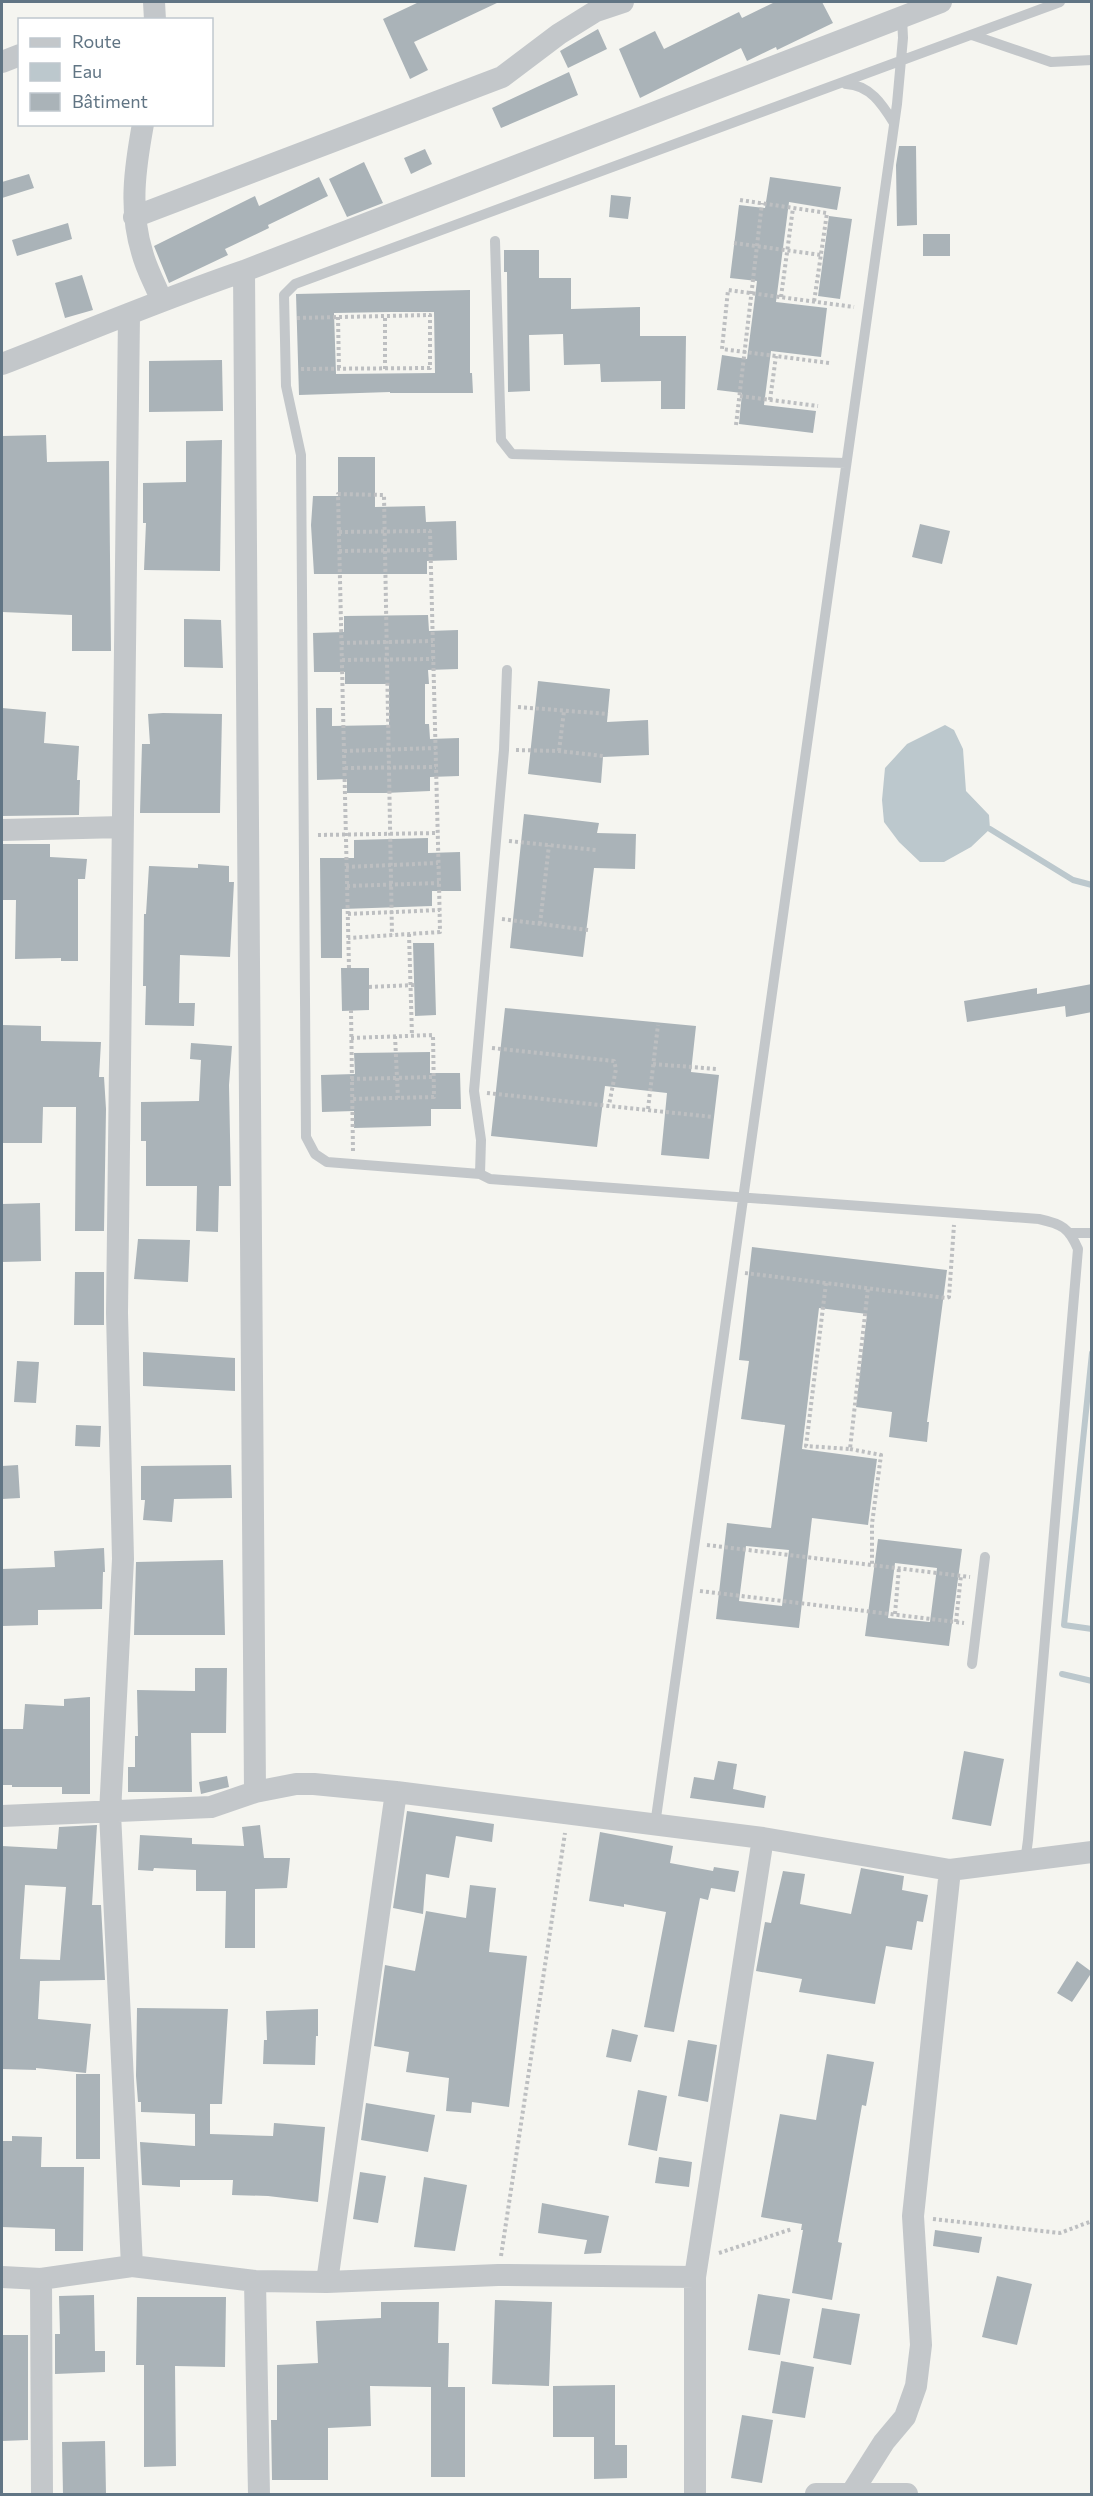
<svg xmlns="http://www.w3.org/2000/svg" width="1093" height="2496" font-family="Commissioner,sans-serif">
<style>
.water{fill:#bcc8cd}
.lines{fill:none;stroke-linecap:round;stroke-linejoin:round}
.stream{stroke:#bcc8cd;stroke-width:6}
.building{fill:#aab3b8;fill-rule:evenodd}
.path{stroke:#bdbfc1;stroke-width:4;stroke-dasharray:3 3;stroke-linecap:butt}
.lane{stroke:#c3c7ca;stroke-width:10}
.street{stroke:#c3c7ca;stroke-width:22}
</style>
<rect width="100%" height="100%" fill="#f5f5f0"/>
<path class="water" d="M945,725L954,730L963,749L966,791L989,815L990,829L971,847L944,862H920L899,842L884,822L882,800L885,768L907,744Z"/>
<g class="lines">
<path class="stream" d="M990,829L1073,880L1092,885
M1092,1353L1064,1625L1092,1629
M1062,1674L1092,1681"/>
</g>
<path class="building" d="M419,2H499L414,42L428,70L410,79L383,19Z
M775,2H822L833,23L777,50L776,47L747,61L741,48L640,98L619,49L655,31L664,49L739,12L742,18Z
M598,29L607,49L568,68L560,51Z
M569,72L578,95L501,128L492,108Z
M899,146H916L917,225L897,226L896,165Z
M425,149L432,164L411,174L404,158Z
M364,162L383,203L347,217L329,179Z
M29,174L34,188L2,198V182Z
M319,177L328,196L268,225L269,228L225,249L228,255L169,283L154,246L255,196L259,206Z
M770,177L841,187L837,210L789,202L776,302L827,308L821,357L771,351L764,405L816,411L813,433L739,424L742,393L717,390L722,355L747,359L756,289L757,281L730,278L739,205L765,208Z
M611,195L631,197L628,219L609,217Z
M829,216L852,219L840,299L818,296Z
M68,223L72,239L17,256L12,240Z
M923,234H950V256H923Z
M504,250H539V278H571V309L640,307V336H686L685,409H661V381L601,382L600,364L564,365L563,334L529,335L530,391L508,392L507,272H504Z
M82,275L93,310L65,318L55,283Z
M470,290V373H472L473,393H390V392L299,395L296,294ZM390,312H434L435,373L336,374L334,313Z
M222,360L223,411L149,412V361Z
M46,435L47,462L109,461L111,651H72V615L2,612V436Z
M222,440L220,571L144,570L146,523H143V483L186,482V441Z
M338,457H375V507L425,506L426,522L456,521L457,560L427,561V574H314L311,525L313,496H338Z
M920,524L950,531L942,564L912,557Z
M428,615L429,631L458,630V669L428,670L429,684H425V724H429L430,739L459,738V776L430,777V791L385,793H347V779L317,780L316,708H332V726L389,725V684H345V672H314L313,633L344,632V616Z
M184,619L221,620L223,668L184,667Z
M538,681L610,689L607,722L648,720L649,755L603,757L601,783L528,774Z
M2,708L46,712L44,743L79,746L77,780H80L79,815L2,816Z
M163,713L222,714L220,813H140L142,744H150L148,714Z
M524,814L599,823L597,833L636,834L635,869L594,868L583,957L510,948Z
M428,838V853L460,852L461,891H432V906L342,909V958H321L320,858H354V840Z
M2,844H50V857L87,859L85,879H78V961H61V958L15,959L16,900H2Z
M198,864L229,866V882H234L230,957L180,955L179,1003H195L194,1026L145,1025L146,986H143L144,914H146L149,866L198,868Z
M413,943H434L436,1015L415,1016Z
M341,968H369V1010L342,1011Z
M1092,984V1012L1066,1017L1065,1006L967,1022L964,1001L1037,988V994Z
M505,1008L696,1026L691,1072L719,1075L709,1159L661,1155L667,1093L605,1086L597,1147L491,1136Z
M2,1025L41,1026V1041L101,1042L99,1077H104L106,1109L104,1231H75L76,1107H43L42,1143H2Z
M191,1043L232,1046L229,1085L231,1186H219L218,1232L196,1231L197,1186H146V1141H141V1102L199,1101L201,1060L190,1059Z
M430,1052V1073H460L461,1109H431V1126L354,1128V1111L322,1112L321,1075L355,1074L354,1053Z
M40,1203L41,1261L2,1262V1204Z
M138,1239L190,1240L188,1282L134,1279Z
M752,1247L947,1270L927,1422H929L927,1442L889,1437L892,1412L856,1407L867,1314L819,1308L802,1449L877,1459L868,1525L812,1518L799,1628L716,1619L727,1523L771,1528L785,1425L741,1419L749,1361L739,1360ZM746,1546L789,1550L782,1606L739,1601Z
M75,1272H104V1325H74Z
M143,1352L235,1358V1391L143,1386Z
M17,1361L39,1362L36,1403L14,1402Z
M76,1425L101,1426L100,1447L75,1446Z
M18,1465L20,1498L2,1499V1466Z
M231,1465L232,1498L174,1499L172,1522L143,1520L145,1500H141V1466Z
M878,1539L962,1549L949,1646L865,1636ZM895,1563L937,1568L930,1622L888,1618Z
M104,1548L105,1572H103L102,1609L38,1610V1625L2,1626V1569L55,1567L54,1551Z
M223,1560L225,1635H134L136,1562Z
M195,1668H227L226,1733H191L192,1792H128V1767H135V1736H138L137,1690L195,1691Z
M90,1697V1794H62V1787H12V1785H2V1729H23L25,1704L64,1706V1699Z
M964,1751L1004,1759L991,1826L952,1819Z
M718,1761L737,1764L733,1789L766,1796L764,1808L690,1798L694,1777L714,1780Z
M227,1776L229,1787L201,1794L199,1782Z
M407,1811L494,1824L492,1842L456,1836L449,1878L426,1874L423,1914L393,1908Z
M97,1825L92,1905H101L105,1980L40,1981L38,2019L91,2024L86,2073L36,2068V2070L2,2069V1846L57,1849L59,1827ZM25,1885L66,1887L60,1960L20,1959Z
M260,1825L264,1858H290L287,1888L255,1889V1948H225L226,1891H196V1870L154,1868L153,1871L138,1870L140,1835L192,1838V1844L244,1846L242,1827Z
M600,1832L673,1846L670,1863L713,1871L714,1867L739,1871L735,1892L711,1888L708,1900L700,1898L674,2032L644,2027L666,1912L624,1904V1907L589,1901Z
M861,1868L904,1876L902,1890L928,1895L923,1922L917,1921L912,1950L886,1946L875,2004L799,1992L802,1979L756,1971L765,1922L771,1923L783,1871L805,1874L800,1904L851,1914Z
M470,1885L496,1888L489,1952L527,1956L509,2107L472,2102L471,2113L446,2111L449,2078L406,2072L409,2052L374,2046L385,1965L415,1971L426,1911L466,1918Z
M1077,1961L1092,1972L1072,2002L1057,1993Z
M137,2008L228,2009L222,2104H210V2134L273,2136L274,2123L325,2127L318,2202L268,2196L232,2195L233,2180H180V2187L142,2185L140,2142L195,2146V2114L141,2112V2102H138L136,2076Z
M318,2009V2036H316L315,2065L263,2064L264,2040H267L266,2011Z
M612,2029L638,2035L631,2062L606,2057Z
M688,2040L717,2045L708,2102L678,2096Z
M827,2054L874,2062L866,2106L862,2105L838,2242L842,2243L832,2300L792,2293L803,2230H801L802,2224L761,2217L780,2114L816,2120Z
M76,2074H100V2159H76Z
M638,2090L667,2096L657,2151L628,2145Z
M366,2103L435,2115L428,2152L361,2140Z
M12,2136L42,2137L41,2167H84L83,2251H55V2229L2,2227V2141H12Z
M659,2157L692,2162L689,2187L655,2183Z
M360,2172L386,2176L378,2223L353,2219Z
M424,2177L467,2185L455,2251L414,2247Z
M542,2203L609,2216L601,2253L584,2254L587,2240L538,2233Z
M935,2230L982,2237L979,2253L933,2246Z
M997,2276L1032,2284L1017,2345L982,2337Z
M758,2294L790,2299L780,2355L748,2350Z
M94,2295L95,2351H105V2372L55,2374V2334H60L59,2296Z
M137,2297H226L225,2367L175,2366L176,2466L144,2467V2365H136Z
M495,2300L552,2302L549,2386L492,2384Z
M381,2302H439L438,2343H449L448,2387H465V2477H431V2387L370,2386L371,2426L328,2428V2480H272L271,2420H277V2365L318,2363L316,2321L381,2318Z
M822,2308L860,2314L851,2365L813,2358Z
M2,2335H28V2440L2,2441Z
M781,2361L814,2367L805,2418L772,2413Z
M615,2385V2445H627V2478L594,2479V2437H553V2386Z
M742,2415L773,2420L762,2483L731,2478Z
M105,2441L106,2494H63L62,2442Z"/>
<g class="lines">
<path class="path" d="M740,200L827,213L814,302
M734,243L821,255
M781,297L793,208
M338,317L339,369
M297,318L430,315V368L300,369
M829,363L722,349L728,290L854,307
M385,369V316
M740,396L818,406
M770,400L776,356
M736,425L762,203
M339,532L430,531L439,883L440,932L348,938
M339,551L431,550
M341,643L433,641
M342,660L433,659
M518,707L608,714
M516,750L559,751L603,756
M344,751L436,748
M559,751L564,711
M345,768L436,767
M318,835L438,833
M509,841L596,850
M346,867L438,863
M347,886L439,883
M348,914L440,910
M502,919L588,930
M540,924L549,845
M409,934L412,1036
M349,968L338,494L384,495L392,935
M369,987L414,985
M351,1010L353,1151
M395,1036L398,1098
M351,1038L433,1035L434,1097L351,1099
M492,1048L614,1061L616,1069L609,1105
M653,1064L717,1069
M351,1079L434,1077
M487,1093L713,1117
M648,1109L658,1025
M745,1273L946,1298L949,1297L954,1225
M826,1283L806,1446L850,1449L868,1288
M850,1449L881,1455L872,1524V1565
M707,1545L970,1577
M700,1591L964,1623
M895,1614L899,1568
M956,1622L961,1575
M933,2219L1060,2233L1092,2221
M719,2253L792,2229
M501,2256L565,1833"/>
<path class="lane" d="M972,35L1051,62L1092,60
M846,84C870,85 882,104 894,123
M495,241L501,440L512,454L846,463
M507,670L504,750L474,1091L481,1140L480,1174L490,1179L1039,1219C1062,1224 1069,1228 1078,1249L1028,1840L1025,1862
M480,1174L327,1162L315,1154L306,1137L301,455L286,386L284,295L295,284L1060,2
M1071,1233H1092
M972,1664L985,1557
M655,1825L897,104L903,38L902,17"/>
<path class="street" d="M154,2L155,20
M2,62L20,55
M143,124C135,168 129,209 142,252C146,268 155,284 161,299
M134,217L502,77L559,34L596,11L623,2
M244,271L255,1792
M129,315L117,1313L123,1559L110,1813L132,2266
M2,364C82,333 162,299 244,271L941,2
M2,830L122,827
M2,1816L211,1807L255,1792L296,1784H314L396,1792L763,1838L950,1870L1092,1852
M2,2277L41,2279L132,2266L255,2281L327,2282L498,2275L695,2277
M41,2279L42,2494
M255,2281L259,2494
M327,2282L396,1792
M695,2494V2277L763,1838
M816,2494H907
M851,2494L884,2442L905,2417L916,2386L921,2345L913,2216L950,1870"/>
</g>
<rect width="1093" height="2496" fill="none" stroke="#617584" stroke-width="6"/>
<rect x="18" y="18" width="195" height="108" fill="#ffffff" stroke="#c0c8ce" stroke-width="1.5"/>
<rect x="30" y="38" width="30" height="9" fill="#c3c7ca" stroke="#c0c8ce" stroke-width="1.5"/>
<text x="72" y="48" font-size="18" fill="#617584">Route</text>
<rect x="30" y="63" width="30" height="18" fill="#bcc8cd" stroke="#c0c8ce" stroke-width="1.5"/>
<text x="72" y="78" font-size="18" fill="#617584">Eau</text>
<rect x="30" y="93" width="30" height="18" fill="#aab3b8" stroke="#c0c8ce" stroke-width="1.5"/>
<text x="72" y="108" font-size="18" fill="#617584">Bâtiment</text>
</svg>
